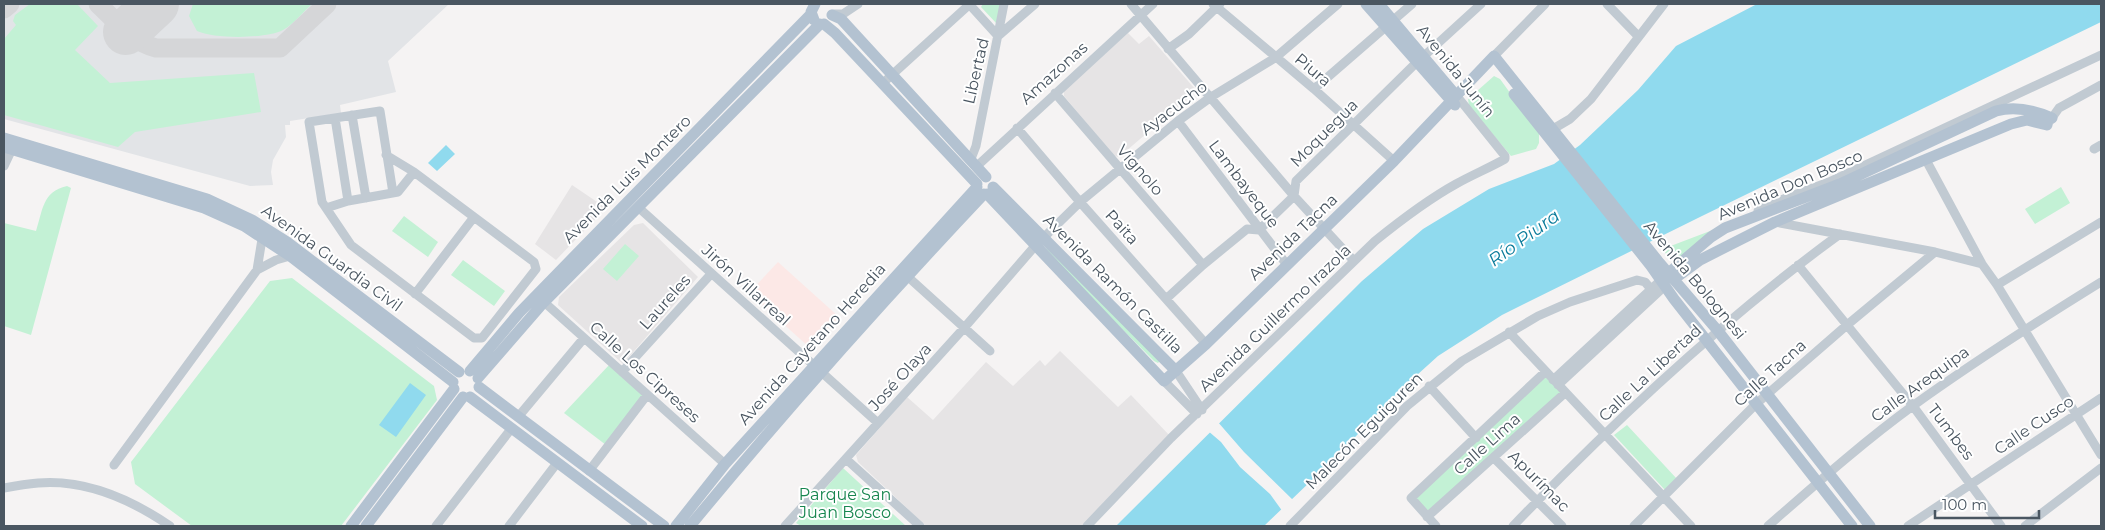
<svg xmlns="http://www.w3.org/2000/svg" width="2105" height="530" font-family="Montserrat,sans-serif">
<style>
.education{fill:#e6e4e5}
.medical{fill:#fce8e6}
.airport{fill:#e2e4e7}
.green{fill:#c3f1d5}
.water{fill:#90daee}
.pier{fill:#f5f3f3}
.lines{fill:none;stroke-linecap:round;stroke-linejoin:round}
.taxiway{stroke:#d5d6d8;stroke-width:19}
.runway{stroke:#d5d6d8;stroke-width:46}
.minor{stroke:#c1cad2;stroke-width:9}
.major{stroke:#b3c2d1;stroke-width:11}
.labels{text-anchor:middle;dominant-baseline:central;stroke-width:4;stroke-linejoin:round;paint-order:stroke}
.street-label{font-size:16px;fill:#4a5661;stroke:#fff}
.park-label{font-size:16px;fill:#17864f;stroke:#fff}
.water-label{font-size:18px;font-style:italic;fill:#0c7c9b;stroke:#fff}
</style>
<rect width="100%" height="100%" fill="#f5f3f3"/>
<path class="education" d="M1128,33L1139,44L1149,36L1195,89L1194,93L1119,157L1114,156L1064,96V90Z
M572,185L606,208L556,260L535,244Z
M643,223L698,277L623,364L558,305L559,297L634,225Z
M1060,351L1118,407L1131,395L1170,436L1083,526H926L858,462L856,455L907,397L933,420L986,362L1013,386L1040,360L1045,366Z"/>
<path class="medical" d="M778,262L839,317L809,347L749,293Z"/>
<path class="airport" d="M4,4H449L388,61L396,92L340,105L341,113L290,121V125H285L286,137L273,160L271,172L273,185L250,186L4,119Z"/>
<path class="green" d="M30,4H77L98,26L75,50L110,83L254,73L261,112L135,132L118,147L4,115V39L16,25L13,21L15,15Z
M193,4H312C303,12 294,24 283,30C266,39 214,39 197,31L189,16Z
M983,4H1001L997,24L981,7Z
M1494,76L1500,79L1539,133V143L1536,149L1511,156L1469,106L1468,99Z
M67,186L71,188L31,335L4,326V223L36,231C43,210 42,192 67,186Z
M2061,187L2070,203L2035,224L2025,209Z
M404,216L438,242L428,257L392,231Z
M1718,228L1677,260H1671L1667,256L1665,252L1668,247Z
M625,244L639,256L617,281L603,269Z
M1047,248L1160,361L1158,363L1154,361L1044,251Z
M463,260L505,291L494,306L451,275Z
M292,278L434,386L437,400L341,526H192L135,484L131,462L270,281Z
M610,364L644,394L606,445L564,413Z
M1545,372L1565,393L1427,517L1411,498Z
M1627,425L1677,479L1665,490L1614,435Z
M843,468L906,526H801L796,523Z"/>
<path class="water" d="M1757,4H2101V22L1702,216L1502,315L1438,356L1396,394L1338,455L1264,526H1116L1362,281L1423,229L1489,189L1554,164L1580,145L1638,90L1676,46Z
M446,145L455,154L437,171L428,163Z
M410,383L426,395L396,437L379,425Z"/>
<path class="pier" d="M1217,421L1244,452L1294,501L1283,512L1270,494L1240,467L1221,442L1207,430Z"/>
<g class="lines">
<path class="taxiway" d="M98,4C116,21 132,42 156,48H280L327,4
M4,9L10,4"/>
<path class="runway" d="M126,32L156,4"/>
<path class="minor" d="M969,4L998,36
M1131,4L1294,196L1354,261
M1213,4L1314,89L1394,161
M1607,4L1638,36
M833,14H843L858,4
M998,36L1035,4
M1168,49L1189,34L1220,4
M1424,56L1481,4
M1494,56L1545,4
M883,83L970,4
M1314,89L1412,4
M1055,93L1203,265
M352,115L366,198
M335,118L348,201
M1178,121L1287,265
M2049,122L2059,108L2101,85
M1017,128L1080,202L1206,344
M1553,129L1570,119L1591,99L1664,4
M2094,149L2101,145
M386,155L414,172L534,262L536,269L482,338H474L351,245L322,202L309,122L380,111L393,193
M971,159L976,146L1004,4
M1926,160L1982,264L1997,285L2101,455
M4,166L12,149
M977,166L1153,4
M326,208L348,201L398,192L414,172
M639,208L878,423
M1758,211L1770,204L1829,182L2101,55
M1775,222L1935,252L1982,264
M1798,265L1913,406L2001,526
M257,270L263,233
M907,276L990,351
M1997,285L2101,222
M415,294L474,217
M1166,299L1203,265L1247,229L1259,230L1294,196L1296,181L1417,62
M544,302L725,464
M1509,332L1691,526
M1176,371L1202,410
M622,372L711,274
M1553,380L1661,280
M1164,381L1197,414
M1558,385L1665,286
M1429,386L1476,438
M518,417L584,338
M1494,458L1562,526
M846,459L920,526
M114,465L257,270L276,260L290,256
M589,471L647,395
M4,488C15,486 27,484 38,483C86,479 132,500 170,526
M1427,517L1565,393
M436,526L511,429
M509,526L557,463
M785,526L964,328L1035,246L1080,202L1178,121L1211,97L1275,58L1338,4
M1087,526L1171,438L1375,241C1401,220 1427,200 1456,184C1472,175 1489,168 1505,159V156L1460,100
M1290,526L1407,406L1462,361L1538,316L1570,302L1637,280L1645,282L1651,289
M1436,526L1411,498L1545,372
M1513,526C1614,421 1722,320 1840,234
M1634,526L1756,404L1847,325L1935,252
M1768,526C1816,484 1863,442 1914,405C1975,361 2038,321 2101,282
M1908,526L2101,398
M2025,526L2101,468"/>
<path class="major" d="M1366,4L1455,105
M1379,4L1454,93
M832,15L841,19L986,177
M814,20L811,12L815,4
M824,24L835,33L977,184
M1514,94L1651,266L1674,299L1852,526
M4,138L207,199L252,220L287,242L459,372
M4,147L204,208L244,226L290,256L453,382
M993,187L1176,371
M987,194L1164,381L1206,344L1394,161L1494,56L1658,261L1718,331L1870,526
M1664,277L1711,237L1725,228L1840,184L1996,111C2014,106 2034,110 2052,118
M1674,279L1700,260L1775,222L2011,124L2027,120L2047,125
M470,371L519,313L811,14
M478,378L544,302L820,24
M479,387L664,526
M470,397L642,526
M351,526L454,389
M366,526L463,397
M676,526L725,464L977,187
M690,526C784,412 883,301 984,194"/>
</g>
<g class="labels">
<g class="street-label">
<text transform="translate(1313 70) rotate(40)">Piura</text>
<text transform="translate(976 71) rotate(-77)">Libertad</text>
<text transform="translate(1456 71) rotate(51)">Avenida Junín</text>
<text transform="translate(1054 73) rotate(-42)">Amazonas</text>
<text transform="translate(1174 108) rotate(-37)">Ayacucho</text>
<text transform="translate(1324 133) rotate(-45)">Moquegua</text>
<text transform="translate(1140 170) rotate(49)">Vignolo</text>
<text transform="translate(627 179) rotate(-45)">Avenida Luis Montero</text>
<text transform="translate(1244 184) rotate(53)">Lambayeque</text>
<text transform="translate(1790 185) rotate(-23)">Avenida Don Bosco</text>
<text transform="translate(1122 227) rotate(48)">Paita</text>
<text transform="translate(1293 237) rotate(-44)">Avenida Tacna</text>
<text transform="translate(332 258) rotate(36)">Avenida Guardia Civil</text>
<text transform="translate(1695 280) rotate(50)">Avenida Bolognesi</text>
<text transform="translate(1113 284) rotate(45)">Avenida Ramón Castilla</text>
<text transform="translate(746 285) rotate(42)">Jirón Villarreal</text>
<text transform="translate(665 302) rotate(-48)">Laureles</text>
<text transform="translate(1275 318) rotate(-44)">Avenida Guillermo Irazola</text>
<text transform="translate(812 344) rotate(-48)">Avenida Cayetano Heredia</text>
<text transform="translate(645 372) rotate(42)">Calle Los Cipreses</text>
<text transform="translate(1650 373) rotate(-43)">Calle La Libertad</text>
<text transform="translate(1770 373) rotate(-42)">Calle Tacna</text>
<text transform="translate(900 377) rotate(-48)">José Olaya</text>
<text transform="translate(1920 384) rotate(-36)">Calle Arequipa</text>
<text transform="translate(2034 425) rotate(-34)">Calle Cusco</text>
<text transform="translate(1364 431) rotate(-45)">Malecón Eguiguren</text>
<text transform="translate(1951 432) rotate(53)">Tumbes</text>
<text transform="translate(1487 444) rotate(-42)">Calle Lima</text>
<text transform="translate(1539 481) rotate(45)">Apurímac</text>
</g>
<g class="park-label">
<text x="845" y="494">Parque San<tspan x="845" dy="18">Juan Bosco</tspan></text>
</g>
<g class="water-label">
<text transform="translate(1524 238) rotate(-36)">Río Piura</text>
</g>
</g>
<rect width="2105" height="530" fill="none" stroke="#4a5661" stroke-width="10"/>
<path d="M1935 510v8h104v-8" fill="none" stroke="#4a5661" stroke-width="2.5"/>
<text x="1942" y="510" font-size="15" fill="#4a5661" stroke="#ffffff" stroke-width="4" paint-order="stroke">100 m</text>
</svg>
